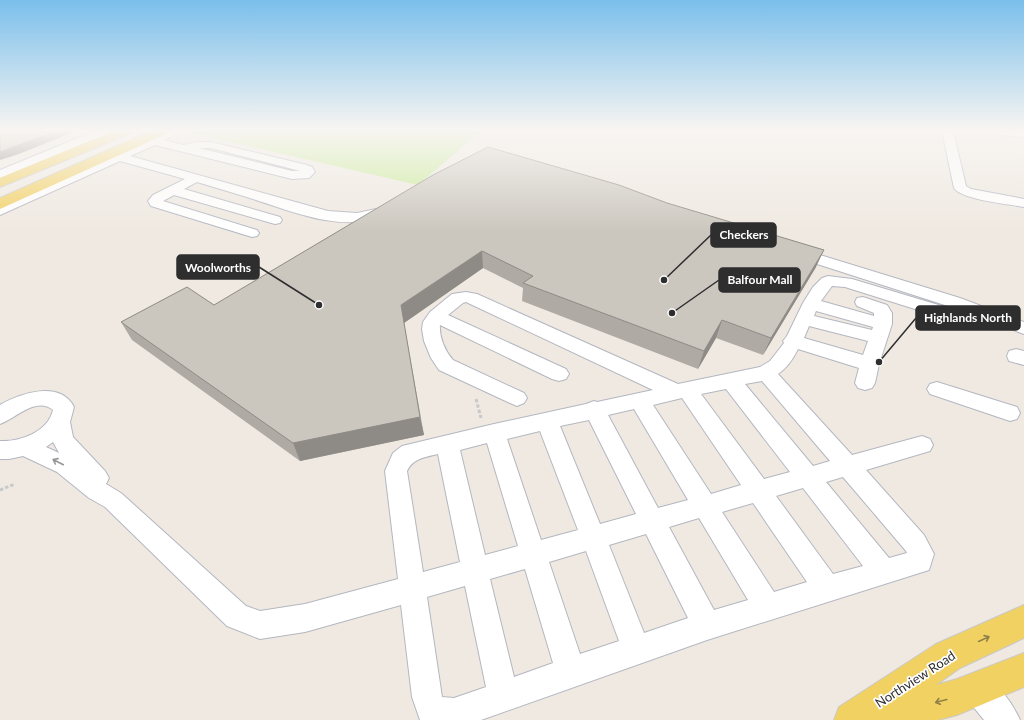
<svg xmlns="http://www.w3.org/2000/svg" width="1024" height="720" font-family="Lato,sans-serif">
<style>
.pitch{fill:#c9ec9a}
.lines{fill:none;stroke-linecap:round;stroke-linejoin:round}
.minor-casing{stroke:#b4b7c1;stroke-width:2}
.major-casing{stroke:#c9c9c9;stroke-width:2}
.path{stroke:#c9c9c9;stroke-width:3;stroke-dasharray:3.5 2;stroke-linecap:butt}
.minor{fill:#fff;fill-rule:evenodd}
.major{fill:#f2d163;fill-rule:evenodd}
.wall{fill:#afaba4}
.shaded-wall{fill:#8e8b86}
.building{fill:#cbc7bf;stroke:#8e8b86}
.oneway{stroke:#969696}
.oneway2{stroke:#908048}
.labels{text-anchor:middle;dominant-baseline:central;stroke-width:3.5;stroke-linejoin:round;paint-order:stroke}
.near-street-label{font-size:13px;fill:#2e2e2e;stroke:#fff}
.leader{fill:none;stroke:#2e2e2e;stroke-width:1.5}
.callout-dot{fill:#2e2e2e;stroke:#fff;stroke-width:1.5}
.callout{fill:#2e2e2e;stroke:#2e2e2e;stroke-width:1.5}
.callout-label{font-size:12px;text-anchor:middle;font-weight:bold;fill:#fff}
</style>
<rect width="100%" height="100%" fill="#efe9e1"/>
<path class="pitch" d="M195,131H481L418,185L192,133Z"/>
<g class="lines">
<defs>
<path id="minor" d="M95,131H110L109,133L0,178V170Z
M166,131H180L179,133L164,140L183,145L197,142H211L307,165L312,167L315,172L309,178L292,179L155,145L130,156L328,211L357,213L386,207L391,208L393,211C390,215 385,216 380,218C338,231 293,212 253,199C235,193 216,188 197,182L184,189L280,217L282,220L280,223L275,224L174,195L163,201L257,230L259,233L257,236L252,237L151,206L148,201L153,195L185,179L120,161L0,215V206ZM199,148H211L300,171H292Z
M942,131H953L966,186L971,189L1024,199V207C1009,204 962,200 954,188Z
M985,131H1024V137L990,134Z
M794,247L960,298L1024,322V334L975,316L978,320L975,324L969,326L845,287L832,286L821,301L874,316V313L857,306L855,302L857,298L863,297L887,305L892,313V324L879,364L875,383L872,388L865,390L858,388L855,383L859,368L798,349C793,359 787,368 778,374L852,455L922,436L930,439L933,445L930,451L866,470L924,535L934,554L929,570L707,640L481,720H420L412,697L401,605L305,632L260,639L227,626L105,507L89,498L57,472L23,456L9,459H0V441C20,442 48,432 53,410C36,396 15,419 0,424V405C21,393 60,380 74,407L70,422L73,437L105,471L109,478L106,484L121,493L246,606L260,611L305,604L398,579L385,471L393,453L402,446L494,424L586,404L594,401L597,402L653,390L466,302L463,303L448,315L566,369L569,374L566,379L559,381L552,379L440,325C439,337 445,351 453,360L524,393L527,398L524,403L517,406L510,403L439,370L431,358L424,341L422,329L423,322L430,312L452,294L466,292L477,294L678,384L760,367L770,361L784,343L783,341L787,336L803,303L813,287L822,278L828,276L852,279L975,316L948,306L789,255L786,252L789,249ZM816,311L873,327L872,330L814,316ZM809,326L868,341L863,355L804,338ZM762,381L830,461L813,466L745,384ZM726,389L790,472L764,479L701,394ZM682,398L741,485L711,494L653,405ZM634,409L688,500L658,508L608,415ZM589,420L636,514L600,524L560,426ZM540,431L578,530L541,540L507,439ZM53,442L58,451L59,453L46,447ZM487,443L518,546L485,555L460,450ZM438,454L460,562L423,572L407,471C413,458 426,457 438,454ZM843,477L906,551L907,553L889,558L826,482ZM803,488L863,566L833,574L776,496ZM753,503L807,582L774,592L722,512ZM699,518L748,600L714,610L669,527ZM646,534L688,618L644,633L609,545ZM586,551L619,641L580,654L549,562ZM525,569L553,663L514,677L490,579ZM465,586L486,687L454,698L442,697L427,597Z
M1016,349L1024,351V365L1009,361L1007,356L1009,351Z
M937,382L1017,407L1020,413L1017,419L1010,421L930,394L927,389L930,384Z
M978,673C996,680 1012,702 1020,720H984L967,699L963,688L967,677Z"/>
<path id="major" d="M114,131H131L129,134L0,187V178Z
M151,131H168L166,134L0,209V198Z
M1024,605V638L960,668L936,685L957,679L1024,653V687L957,715L938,720H834L839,707L936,644Z"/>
</defs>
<use href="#minor" class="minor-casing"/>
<use href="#major" class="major-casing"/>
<path class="path" d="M476,399L481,418
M0,490L15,484"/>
<use href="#minor" class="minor"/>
<use href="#major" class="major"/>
</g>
<path class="wall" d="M667,203L816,267L763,355L716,338L698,369L522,301L523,288L483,268L404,323L424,435L300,461L132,340L121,322L214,305Z"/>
<path class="shaded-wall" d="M56,131H76L19,154L0,160V152Z
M824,250L816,267L763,355L771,338Z
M482,251L483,268L404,323L401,305Z
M722,320L716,338L698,369L704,351Z
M420,417L424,435L300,461L293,443Z"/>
<path class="building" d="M0,131H56L0,152Z
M488,147L619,185L667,203L824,250L771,338L722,320L704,351L523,283L533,276L482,251L401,305L420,417L293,443L121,322L187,287L214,305L433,175Z"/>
<defs><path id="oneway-shaft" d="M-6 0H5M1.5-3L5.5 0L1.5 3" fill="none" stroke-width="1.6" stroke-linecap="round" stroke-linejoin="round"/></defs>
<use class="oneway" href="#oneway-shaft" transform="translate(58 462) rotate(-153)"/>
<g class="oneway2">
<use href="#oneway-shaft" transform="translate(984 639) rotate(-25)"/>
<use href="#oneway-shaft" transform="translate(941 701) rotate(165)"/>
</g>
<linearGradient id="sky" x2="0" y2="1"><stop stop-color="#7abfeb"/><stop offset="0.56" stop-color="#f8f5f2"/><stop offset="1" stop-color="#f8f5f2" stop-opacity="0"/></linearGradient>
<rect width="1024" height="232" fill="url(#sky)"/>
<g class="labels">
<g class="near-street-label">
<text transform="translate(915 679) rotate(-33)">Northview Road</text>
</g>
</g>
<path class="leader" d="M664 280L711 235M319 305L259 267M672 313L719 280M879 362L916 318"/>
<g class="callout-dot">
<circle cx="664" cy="280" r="4"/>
<circle cx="319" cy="305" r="4"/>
<circle cx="672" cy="313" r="4"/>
<circle cx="879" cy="362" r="4"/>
</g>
<g class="callout">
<rect x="711" y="223" width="65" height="24" rx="4"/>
<rect x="177" y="255" width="82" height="24" rx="4"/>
<rect x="719" y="268" width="81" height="24" rx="4"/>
<rect x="916" y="306" width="104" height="24" rx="4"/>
</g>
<g class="callout-label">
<text x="744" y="239">Checkers</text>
<text x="218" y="272">Woolworths</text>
<text x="760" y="284">Balfour Mall</text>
<text x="968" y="322">Highlands North</text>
</g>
</svg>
